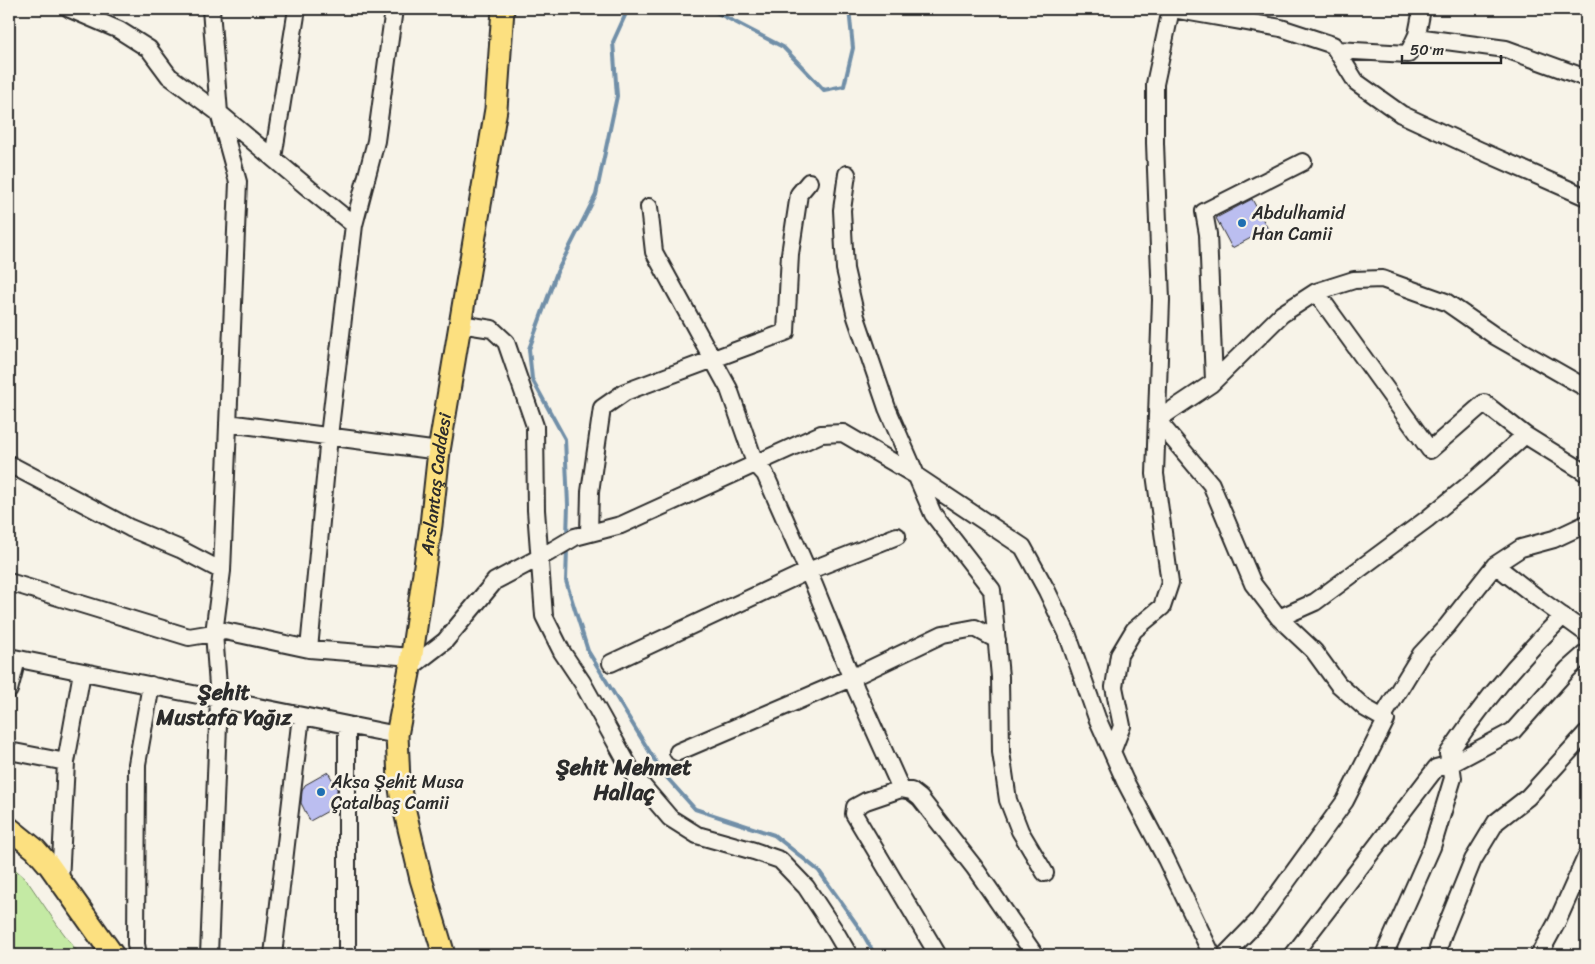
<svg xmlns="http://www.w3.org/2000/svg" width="1595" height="964" font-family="Sriracha,sans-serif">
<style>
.green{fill:#c4eaa4;stroke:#788a68}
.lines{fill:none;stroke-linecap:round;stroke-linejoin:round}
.stream{stroke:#718fa8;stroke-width:4}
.building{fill:#bbbef0;stroke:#2b2b2b}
.minor-casing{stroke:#2b2b2b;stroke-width:20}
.major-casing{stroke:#2b2b2b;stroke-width:25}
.minor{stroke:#f7f3e8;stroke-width:16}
.major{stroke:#fce080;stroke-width:21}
.poi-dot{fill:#1f6fb2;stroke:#f7f3e8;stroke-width:2}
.labels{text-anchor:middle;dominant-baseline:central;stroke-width:5;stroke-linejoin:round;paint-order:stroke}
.poi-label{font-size:18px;fill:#2b2b2b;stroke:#f7f3e8;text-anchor:start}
.street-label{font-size:18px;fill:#2b2b2b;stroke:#f7f3e8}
.district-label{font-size:22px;font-weight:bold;fill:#2b2b2b;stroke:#f7f3e8}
</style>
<rect width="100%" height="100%" fill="#f7f3e8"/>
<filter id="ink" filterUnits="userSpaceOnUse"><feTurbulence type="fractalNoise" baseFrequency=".02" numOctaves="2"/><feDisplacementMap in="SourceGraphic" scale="10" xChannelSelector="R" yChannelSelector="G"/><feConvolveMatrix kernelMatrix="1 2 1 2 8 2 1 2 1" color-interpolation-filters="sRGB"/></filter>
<g filter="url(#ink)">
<path class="green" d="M9,864L26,879L58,926L80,955H9Z"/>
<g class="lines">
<path class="stream" d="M710,9L783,47L824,90L844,86L853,48L849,9
M567,536L568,505L565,439L532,379L529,349L557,272L596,195L617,96L613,42L628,9
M567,548L566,581L588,651L662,772L695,809L774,835L819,871L860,929L875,955"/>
</g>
<path class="building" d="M1252,199L1268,229L1232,248L1216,218Z
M328,772L337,788V806L310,821L301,803L302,791L305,785Z"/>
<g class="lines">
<defs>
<path id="minor" d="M70,9L119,30L149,49L169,76L219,113L312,191L354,225
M1173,9L1281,28L1333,45L1356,82L1401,114L1479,150L1586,197
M1416,37L1506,49L1586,78
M1337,50L1408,54L1417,35L1422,9
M273,158L297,9
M847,174L842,210L845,269L856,317L887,408L933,514L992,590L1000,677L1001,752L1008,800L1020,831L1045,873
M649,207L654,252L729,389L755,463L765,474L814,585L856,689L901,789
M1316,292L1430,450L1484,403L1525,435
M460,324L492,329L506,342L535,426L536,510L544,616L562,652L582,682L635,777L670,818L697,835L754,851L780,860L806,887L835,931L849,955
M1214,381L1208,234L1204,212L1303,162
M228,423L439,451
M9,464L130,528L180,549L222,571
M589,533L590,492L602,408L625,392L786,332L790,254L799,194L809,182
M1495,565L1539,599L1586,633
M9,582L189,637L225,631L309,649L412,657
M1563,616C1520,658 1481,705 1448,754L1451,764L1513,731L1568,669L1586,653
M1279,618L1315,602L1427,519L1477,478L1525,435L1586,473
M309,649L329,436L354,225L376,141L394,9
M9,657L397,735
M611,663L808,571L897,536
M410,668L445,641L495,581L548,553L575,537L621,525L821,434L843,433L915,475L1023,547L1047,591L1067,633L1097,718L1125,781L1166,859L1212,955
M9,690L17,659
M1382,718L1421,654L1447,626L1495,565L1521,548L1554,539L1586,524
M347,725V955
M9,751L66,762
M678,752L851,678L943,634L975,628L997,640
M1112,752L1122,726L1114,687L1119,655L1134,630L1162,607L1170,583L1155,474L1161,300L1155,143V84L1171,9
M60,882L66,762L82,672
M138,955L136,944L137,764L151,685
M209,955L219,699L214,633L222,571L238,182L219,113L211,9
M273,955L301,716
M938,955L854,814L855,807L866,801L901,789L911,791L920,798L974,867L1035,955
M1225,955L1259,920L1345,801L1386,720L1365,708L1338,684L1314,651L1279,618L1253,584L1211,484L1157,420L1211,384L1282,314L1316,292L1354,280L1382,279L1446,302L1495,336L1586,388
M1293,955L1436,768L1451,764L1453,778L1432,847L1384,955
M1436,955L1443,934L1473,860L1496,822L1528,797L1586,733
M1539,955L1557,922L1586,857"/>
<g id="major">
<path d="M9,828L35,849L49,865L113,955"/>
<path id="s1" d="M444,955L421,879L401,795L399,781L397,735L410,668L431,525L439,451L496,109L503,9"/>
</g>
</defs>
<use href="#minor" class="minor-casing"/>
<use href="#major" class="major-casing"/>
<use href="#minor" class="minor"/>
<use href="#major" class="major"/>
</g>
</g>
<g class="poi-dot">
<circle cx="1242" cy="223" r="5"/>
<circle cx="321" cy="792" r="5"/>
</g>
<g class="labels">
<g class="poi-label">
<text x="1252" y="213">Abdulhamid<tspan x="1252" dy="21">Han Camii</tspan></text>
<text x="331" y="782">Aksa Şehit Musa<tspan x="331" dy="21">Çatalbaş Camii</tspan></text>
</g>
<g class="street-label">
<text stroke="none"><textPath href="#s1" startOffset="480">Arslantaş Caddesi</textPath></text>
</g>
<g class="district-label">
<text x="224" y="692">Şehit<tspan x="224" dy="25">Mustafa Yağız</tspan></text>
<text x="624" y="767">Şehit Mehmet<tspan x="624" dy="25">Hallaç</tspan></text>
</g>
</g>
<rect width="1595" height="964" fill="none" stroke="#f7f3e8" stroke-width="30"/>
<rect x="15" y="15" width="1565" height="934" fill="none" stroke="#2b2b2b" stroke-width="2" filter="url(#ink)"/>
<path d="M1402 55v8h99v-8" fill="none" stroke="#2b2b2b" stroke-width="2.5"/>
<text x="1410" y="55" font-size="15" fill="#2b2b2b" stroke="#f7f3e8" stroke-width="4" paint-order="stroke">50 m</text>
</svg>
